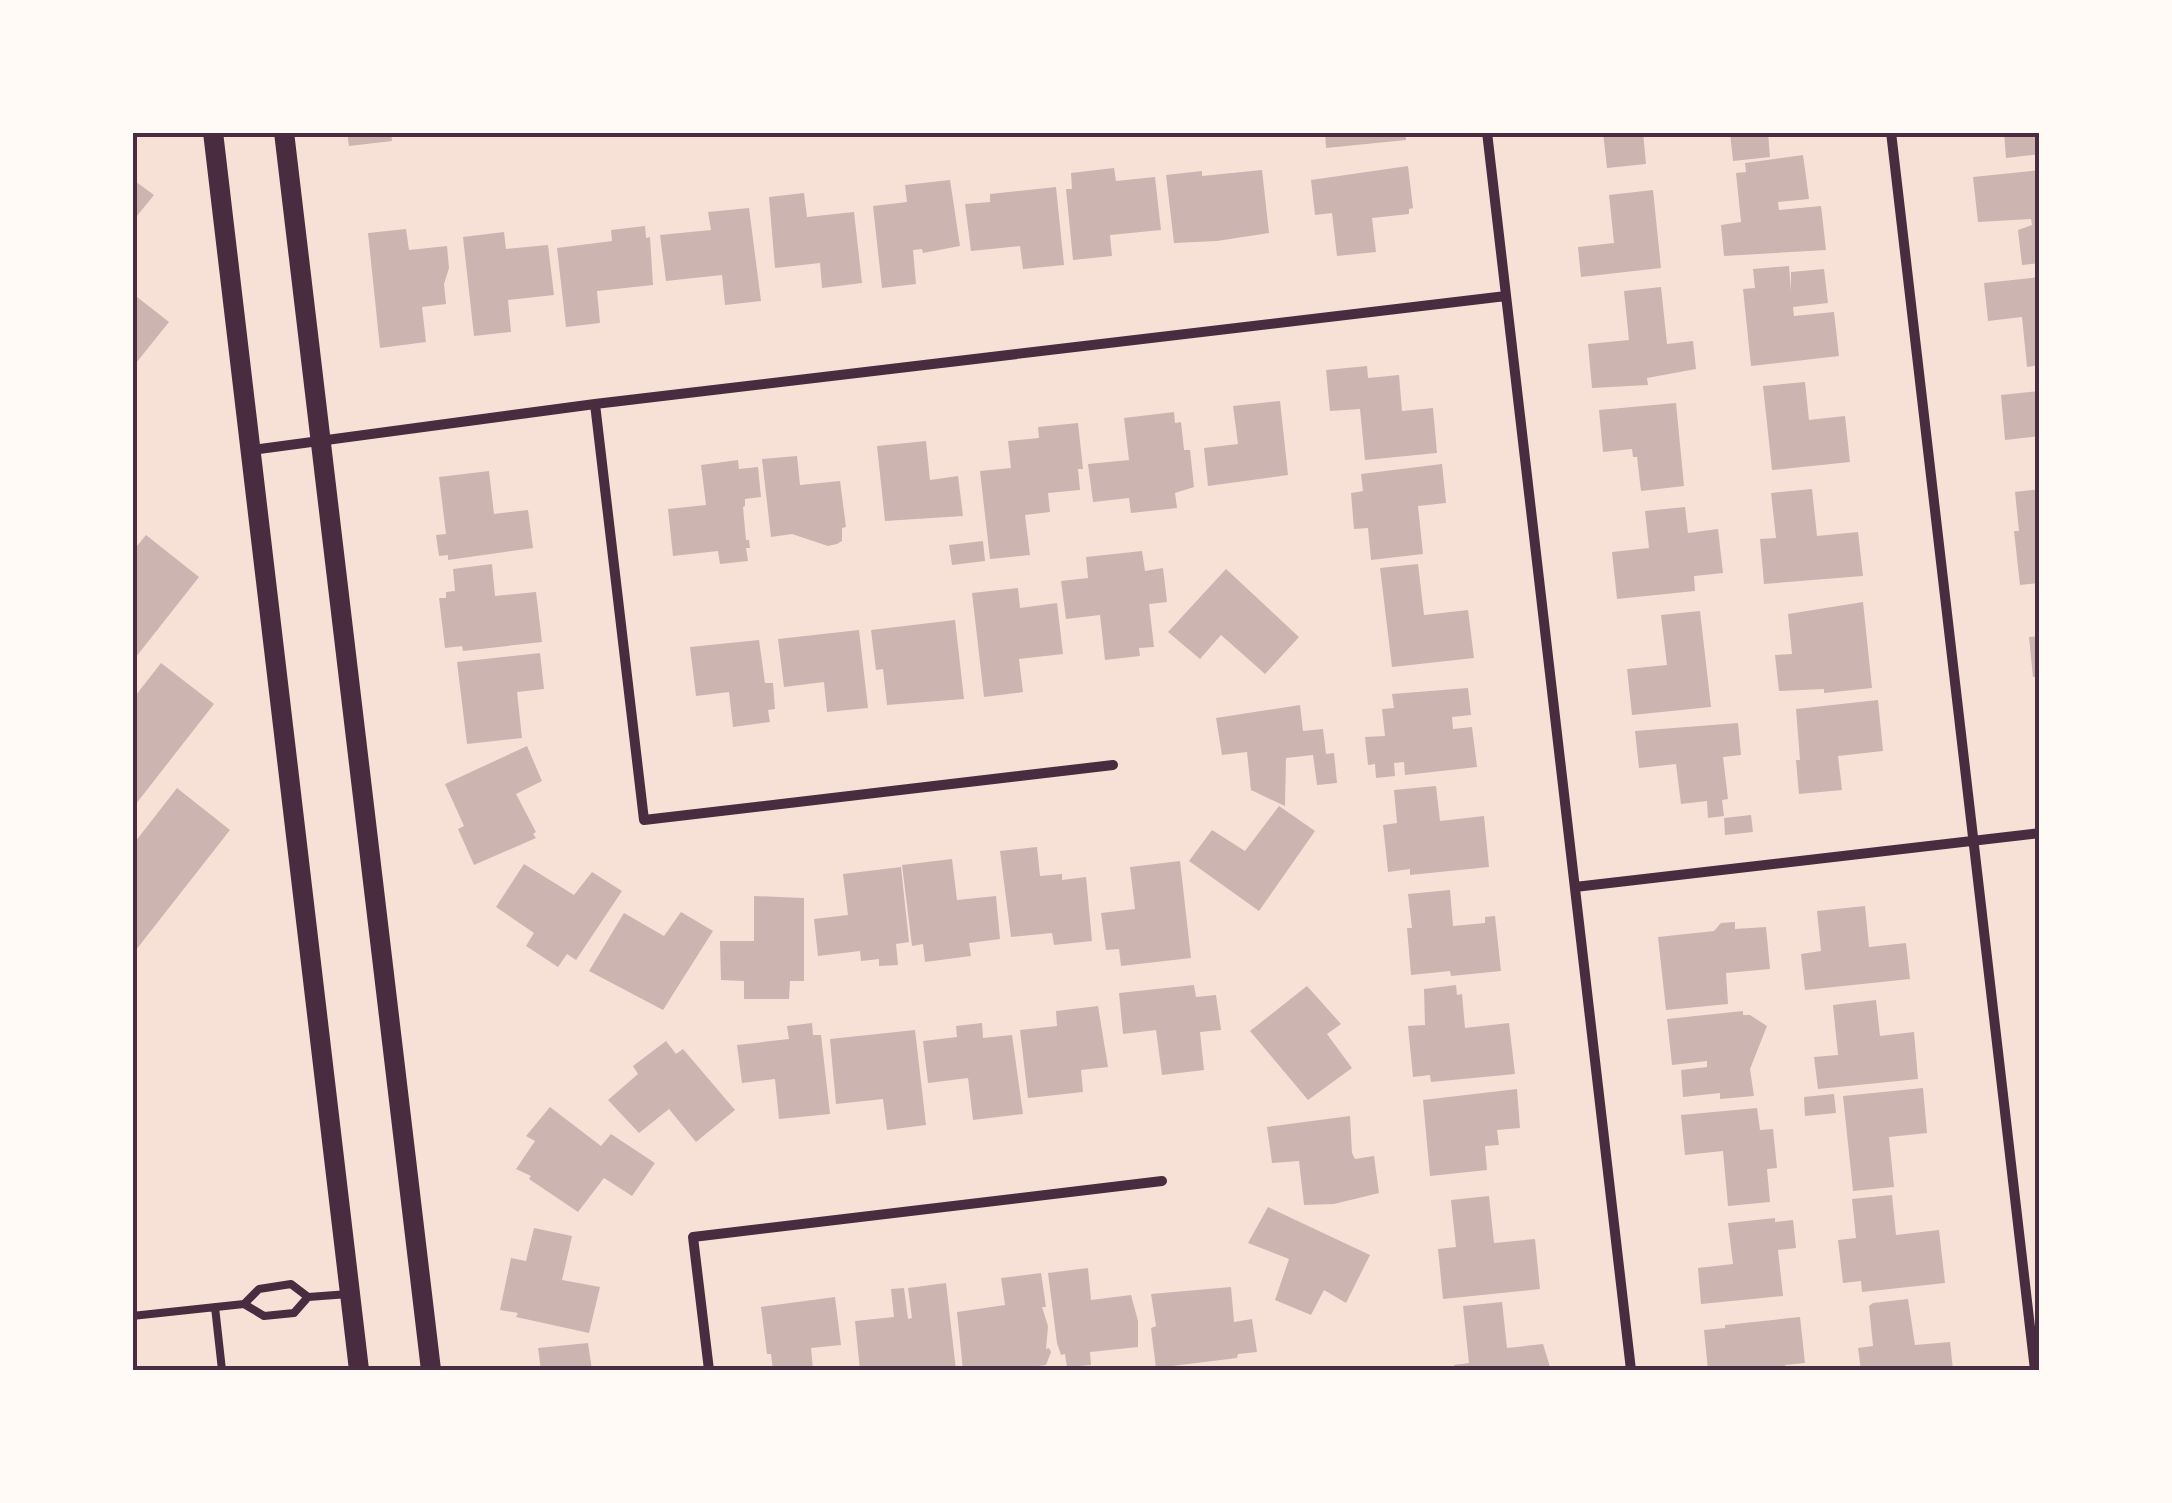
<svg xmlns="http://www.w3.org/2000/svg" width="2172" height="1503" font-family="'PT Sans Narrow',sans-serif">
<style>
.building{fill:#ccb4b1}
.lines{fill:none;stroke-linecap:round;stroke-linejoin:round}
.service{stroke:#4a2c40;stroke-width:8}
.minor{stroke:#4a2c40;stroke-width:10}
.secondary{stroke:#4a2c40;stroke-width:20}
.neatline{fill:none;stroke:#4a2c40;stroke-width:4}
</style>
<rect width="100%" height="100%" fill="#f7e1d7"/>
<path class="building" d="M347,132H391L392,141L349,146Z
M1325,132H1405L1406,140L1326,148Z
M1603,132H1643L1646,164L1607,168Z
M1730,132H1768L1770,157L1733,161Z
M2004,132H2040V154L2006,158Z
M1803,155L1809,199L1778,202L1779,210L1821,206L1826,250L1724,256L1721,225L1741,222L1736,173L1746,172L1745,163Z
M1408,166L1413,208L1409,209V214L1372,218L1376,252L1337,256L1332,213L1315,215L1311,180Z
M1114,168L1116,181L1155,177L1161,230L1110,235L1112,256L1073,260L1066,189H1072L1071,173Z
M1262,170L1269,233L1217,241L1174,243L1166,175L1202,171V176Z
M2040,170V263L2022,265L2018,230L2032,225L2031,219L1978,222L1973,177Z
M132,179L154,195L132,222Z
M950,180L960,246L923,253L922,249L913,250L916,284L882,288L873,206L907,202L905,185Z
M1056,187L1064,265L1023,269L1020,246L971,251L965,204L990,202V194Z
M1653,190L1661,268L1581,277L1578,247L1614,243L1609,195Z
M804,193L807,217L854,212L862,283L822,288L820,263L775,268L769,197Z
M749,208L761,301L725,305L722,275L666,281L660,235L711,230L708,212Z
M645,226L646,238L650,237L653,285L597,291L600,323L566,327L557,248L612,241L611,230Z
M406,229L409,250L447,246L449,268L444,284L446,304L422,307L426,342L380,348L368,233Z
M504,232L506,249L548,245L554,295L508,300L511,332L474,336L463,237Z
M1789,266L1791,292V272L1824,269L1828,303L1793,307L1794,316L1834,312L1839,356L1751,366L1743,289L1755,288L1753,269Z
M2040,277V365L2027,367L2022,317L1988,321L1984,283Z
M1661,287L1667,344L1693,341L1696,369L1647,378L1648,385L1592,388L1588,344L1629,340L1624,291Z
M132,293L169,322L132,368Z
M1367,366L1368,378L1399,375L1402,411L1433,408L1437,453L1365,460L1360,409L1330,411L1326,370Z
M1805,382L1809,420L1845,416L1850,462L1772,470L1763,386Z
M2040,391V436L2005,440L2001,395Z
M1280,401L1288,475L1208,486L1204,448L1238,444L1233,406Z
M1676,403L1684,486L1641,491L1637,457H1633L1632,449L1603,452L1599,410Z
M1174,412L1175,423L1181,422L1184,450H1190L1194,487L1175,493L1177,508L1131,513L1129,498L1093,502L1088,464L1129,460L1124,418Z
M1078,423L1083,469H1078L1080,490L1048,493L1050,512L1025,515L1030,555L990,559L980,471L1011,468L1008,441L1039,438L1038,427Z
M926,441L930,480L958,476L963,516L885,521L877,446Z
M797,456L800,485L840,481L846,527L842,528V541L837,544L828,546L792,534L771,537L762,459Z
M738,460L739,469L758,467L761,497L745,499V506L743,507L746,540H749L750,548H746L748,561L720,564L718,551L673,556L668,509L706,505L701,465Z
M1442,464L1446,503L1418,506L1423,554L1371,560L1368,528L1354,529L1351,493L1363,491L1361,474Z
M489,471L494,514L528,510L533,548L448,560V555L439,556L436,535L446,534L439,477Z
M1812,489L1817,536L1858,532L1863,576L1764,584L1760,539L1776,538L1771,493Z
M2040,489V583L2020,585L2014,531H2019L2015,492Z
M1685,507L1688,533L1718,529L1723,573L1694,576L1695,591L1617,599L1612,552L1649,548L1645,511Z
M146,535L199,577L132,662V552Z
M983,541L985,561L952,565L949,545Z
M1142,551L1145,571L1163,568L1167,602L1149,604L1154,647L1139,648L1140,656L1105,660L1100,615L1066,619L1061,581L1088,578L1086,557Z
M492,564L495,596L536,592L542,642L463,651L462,646L445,648L439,598H446V592L455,591L453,569Z
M1418,564L1424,615L1468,610L1474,658L1392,667L1380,568Z
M1226,569L1299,637L1265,674L1221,635L1200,659L1168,632Z
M1018,588L1020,608L1057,603L1063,654L1019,659L1023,692L984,697L972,593Z
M1863,602L1872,688L1824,693V689L1779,691L1775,655L1792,654L1788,614Z
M1700,611L1711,707L1632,715L1627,669L1667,665L1661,615Z
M955,620L964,699L887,705L883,669L876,670L871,630Z
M859,630L868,708L827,712L824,682L784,687L778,639Z
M2040,636V677H2033L2029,637Z
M759,640L765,683H773L775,709L768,710L770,722L733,727L729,692L696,696L690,647Z
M540,653L544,689L517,692L522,738L467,744L457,662Z
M161,663L214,704L132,809V700Z
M1468,688L1471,715L1452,717L1453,729L1472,727L1477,767L1405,775L1404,762L1394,763L1395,776L1376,778L1375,764L1368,765L1365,737L1385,736L1382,709L1394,708L1392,694Z
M1878,700L1883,751L1838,756L1842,790L1799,794L1796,760H1800L1796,709Z
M1300,705L1303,731L1323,729L1326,754L1334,753L1337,783L1317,785L1313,755L1286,758L1285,806L1251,790L1247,752L1222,755L1216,718Z
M1738,723L1741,755L1723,757L1728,799L1722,800L1724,816L1708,818L1707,801L1681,804L1676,764L1639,768L1635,731Z
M527,746L542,781L516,794L536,832L533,834L536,838L474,865L458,829L464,826L445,784Z
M1436,786L1440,821L1484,816L1489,867L1410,875V869L1388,872L1383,825L1397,823L1394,790Z
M177,788L230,830L132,955V841L135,842Z
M1279,806L1315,831L1259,911L1189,861L1212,830L1245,851Z
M1751,815L1753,832L1725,835L1724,818Z
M1037,847L1040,876L1062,874V880L1086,877L1092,941L1054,945L1052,933L1011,937L1000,851Z
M952,859L957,900L996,896L1000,939L969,943L971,956L925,962L923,944L912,946L902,865Z
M1180,861L1191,958L1121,966L1119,949L1106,950L1101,913L1135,909L1130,867Z
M524,864L574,895L592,872L622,891L576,960L567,954L558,967L526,946L534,933L496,907Z
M901,867L909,942L896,944L898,965L879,966V959L861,961L860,951L818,956L814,919L848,915L843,874Z
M1450,890L1453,926L1485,923V917L1495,916L1501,971L1451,976L1450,971L1411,975L1407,928H1412L1408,894Z
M754,896L804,898V981H790L789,999H744V981L721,980L720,941H754Z
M1865,906L1869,947L1906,943L1910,979L1805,990L1801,954L1821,951L1817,911Z
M681,912L713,931L663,1010L589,971L624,913L664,936Z
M1735,922V929L1766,927L1770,969L1726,973L1728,1004L1666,1010L1658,937L1714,931L1721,923Z
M1194,985L1196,997L1216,995L1221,1030L1200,1032L1204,1070L1162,1075L1156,1030L1123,1034L1119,993Z
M1456,985L1457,995L1462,994L1465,1028L1509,1023L1515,1074L1431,1082L1430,1075L1413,1077L1408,1026L1425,1025L1424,989Z
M1307,986L1341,1024L1327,1034L1352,1068L1308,1100L1250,1031Z
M1876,1000L1880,1036L1914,1032L1918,1079L1818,1089L1814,1057L1838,1055L1833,1005Z
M1098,1006L1108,1067L1081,1070L1083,1092L1028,1098L1020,1030L1057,1026L1056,1011Z
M1743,1011V1015H1750L1767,1026L1750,1069L1754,1096L1720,1099V1093L1683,1097L1681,1070L1707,1067V1061L1672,1065L1667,1019Z
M812,1023L813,1035H821L830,1114L779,1119L775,1079L742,1083L737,1045L789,1039L787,1026Z
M982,1023L983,1038L1012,1035L1023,1114L973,1120L968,1078L928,1083L923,1041L957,1037L956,1026Z
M915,1030L926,1125L887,1130L883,1099L836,1104L830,1039Z
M666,1041L676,1054L683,1049L735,1110L696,1142L669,1109L639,1133L608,1100L638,1074L633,1066Z
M1923,1088L1927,1133L1889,1137L1894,1187L1853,1191L1843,1096Z
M1517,1089L1520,1128L1497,1130L1499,1145L1485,1146L1487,1170L1430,1176L1423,1100Z
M1834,1094L1836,1113L1805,1116L1804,1097Z
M550,1107L601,1146L611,1134L655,1163L632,1196L604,1178L578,1212L529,1179L531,1176L516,1169L535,1141L526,1136Z
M1757,1108L1760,1130L1773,1129L1777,1168L1767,1169L1770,1202L1728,1206L1723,1151L1685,1155L1681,1115Z
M1350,1116L1352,1153L1355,1159L1374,1156L1379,1193L1334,1204L1304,1205L1299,1161L1272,1163L1267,1127Z
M1892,1195L1896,1235L1939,1230L1945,1283L1862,1292L1861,1281L1843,1283L1838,1240L1856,1238L1852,1199Z
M1489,1196L1494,1243L1535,1239L1540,1289L1443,1299L1438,1249L1456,1247L1451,1200Z
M1268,1207L1370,1255L1346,1303L1324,1290L1311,1315L1275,1300L1289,1259L1248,1243Z
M1775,1218V1222L1793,1220L1796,1248L1778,1250L1783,1296L1701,1304L1698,1268L1733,1264L1728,1223Z
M534,1228L572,1236L562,1280L600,1287L589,1333L516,1317L518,1313L500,1310L511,1258L526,1261Z
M1088,1268L1091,1300L1131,1295L1138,1321V1347L1090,1352L1091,1365L1067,1367L1065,1354L1061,1355L1057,1343L1048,1273Z
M1041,1273L1046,1307H1042L1048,1326L1046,1349L1049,1348L1051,1352L1046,1365L1005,1370H963L957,1312L1005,1305L1001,1278Z
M946,1283L956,1370H860L855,1321L894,1317L891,1289L904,1288L908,1319L912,1318L908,1288Z
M1231,1287L1234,1322L1252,1319L1257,1352L1238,1354L1237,1358L1156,1368L1151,1328L1156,1326L1151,1294Z
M835,1297L841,1345L811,1348L813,1370H773L771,1354H767L761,1307Z
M1908,1299L1915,1345L1950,1342L1953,1370H1861L1858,1348L1873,1346L1869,1306L1873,1303Z
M1502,1302L1507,1348L1543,1344L1551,1370H1455L1454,1365L1469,1363L1463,1306Z
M1800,1317L1805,1363L1785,1365L1786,1370H1708L1704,1330L1725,1328V1325Z
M588,1343L592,1370H541L538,1348Z"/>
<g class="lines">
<path class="service" d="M308,1297L294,1313L264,1316L244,1304L259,1289L291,1284L308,1297L349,1294
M215,1307L222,1370
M132,1316L244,1304"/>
<path class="minor" d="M1487,132L1631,1370
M1891,132L2035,1370
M595,404L644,820L1113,765
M252,450L595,404L1506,296
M1575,887L2040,833
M709,1370L693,1237L1162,1181"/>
<path class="secondary" d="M213,132L359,1370
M284,132L431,1370"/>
</g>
<rect width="2172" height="1503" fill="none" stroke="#fffaf5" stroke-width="270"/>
<rect x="135" y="135" width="1902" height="1233" class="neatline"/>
</svg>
